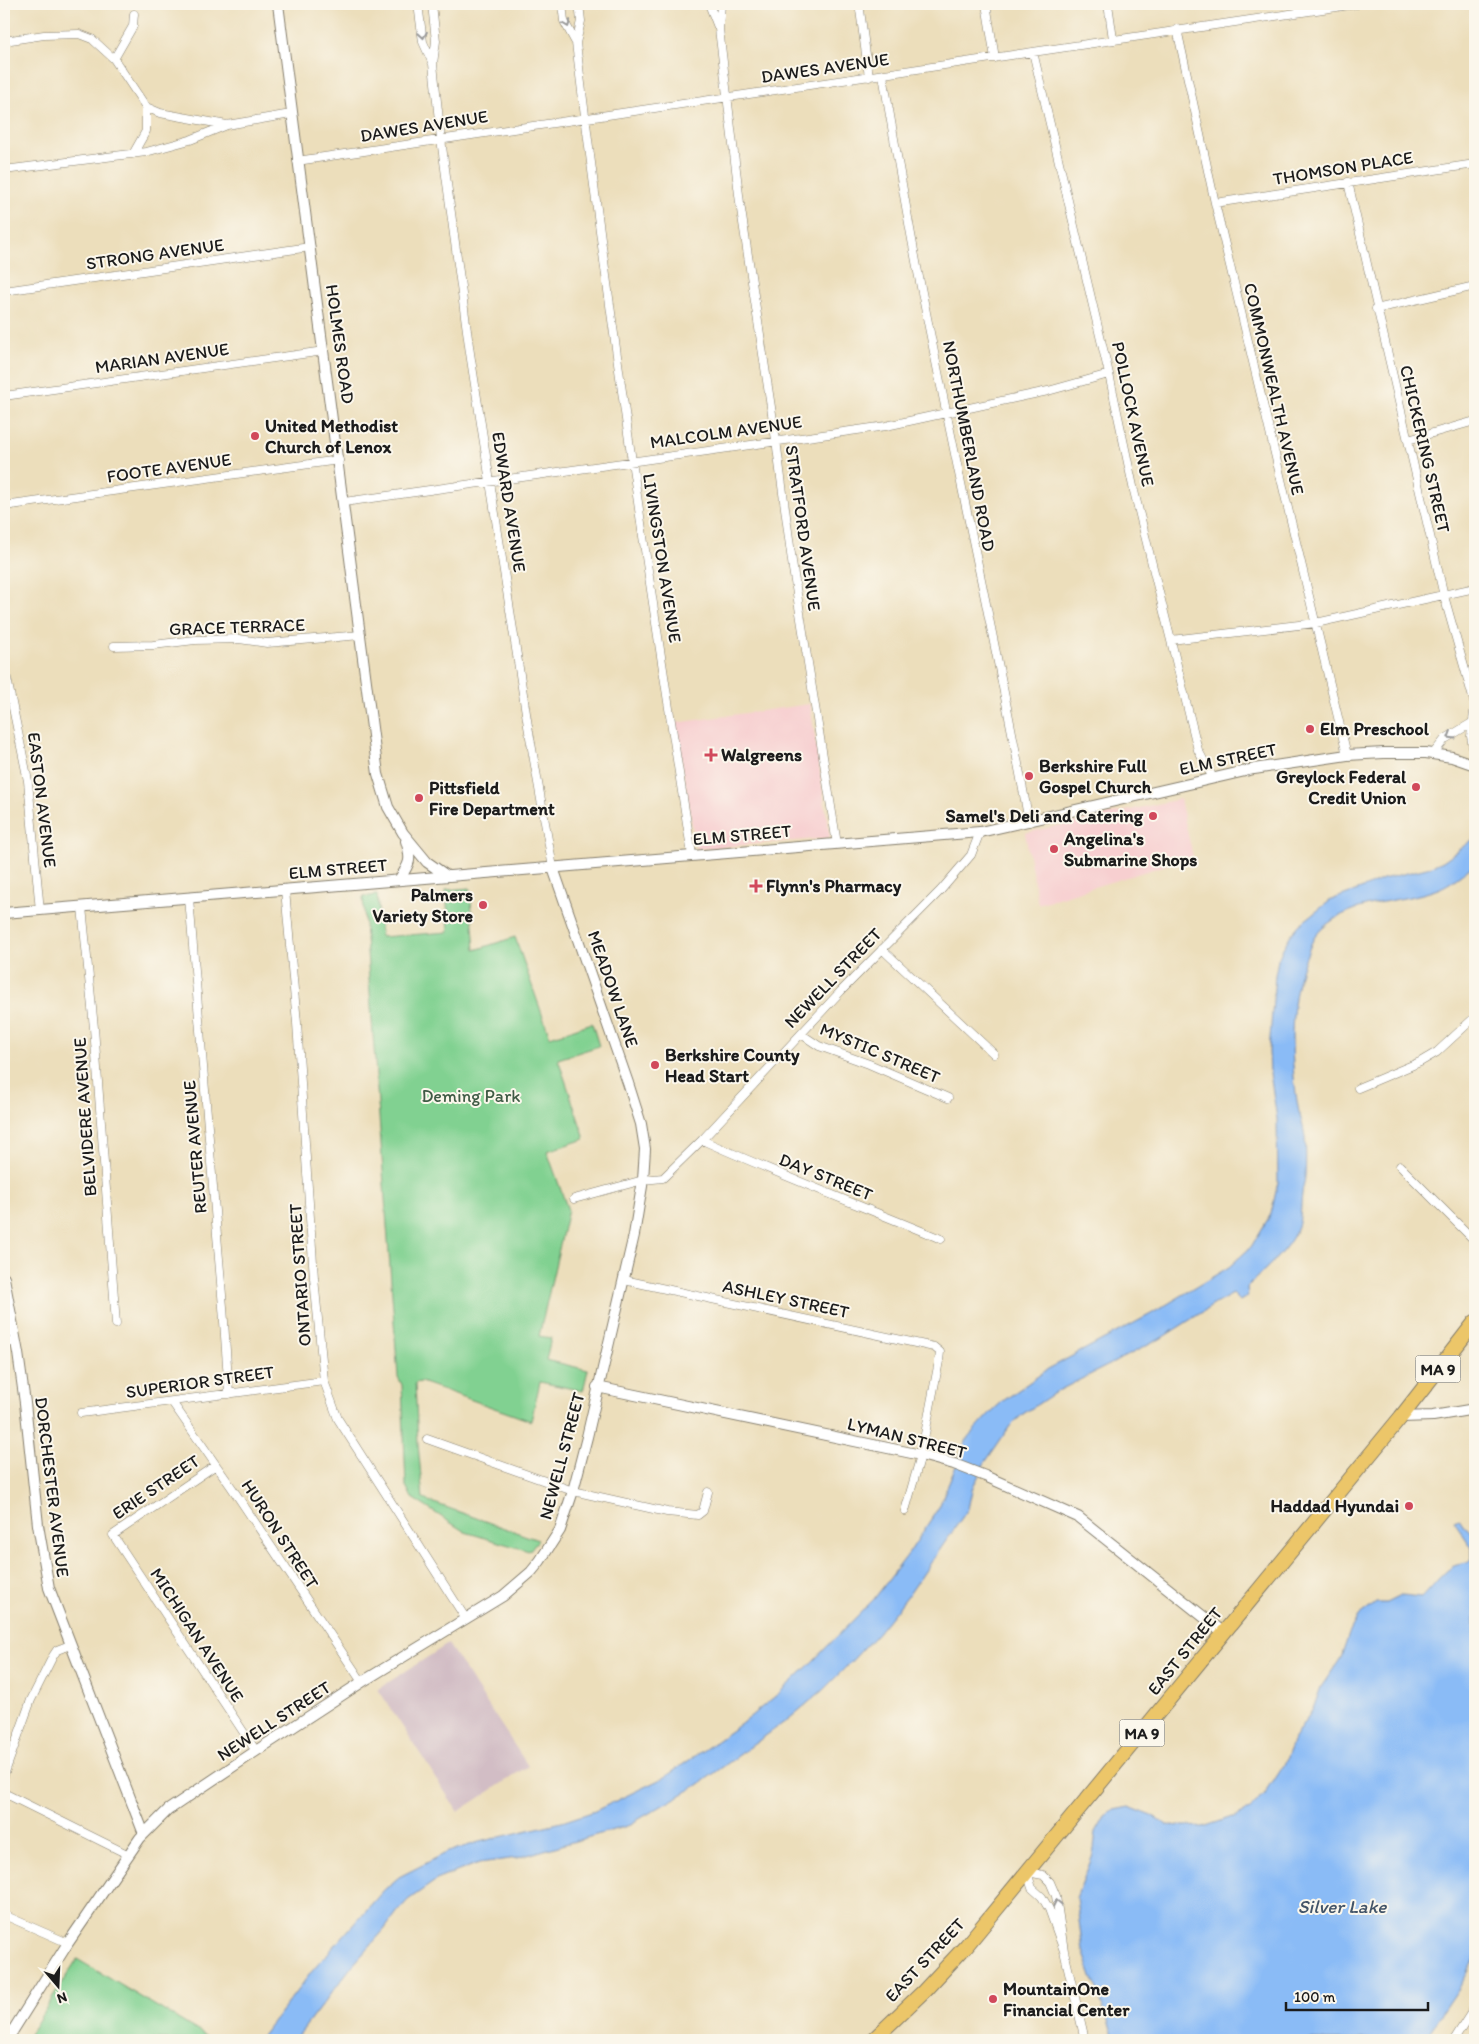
<svg xmlns="http://www.w3.org/2000/svg" width="1479" height="2044" font-family="Itim,sans-serif">
<style>
.built{fill:#f7cfd0}
.industrial{fill:#d2bdc5}
.green{fill:#81d191;stroke:#4e7656}
.water{fill:#8abbf6;stroke:#536c89}
.lines{fill:none;stroke-linecap:round;stroke-linejoin:round}
.minor-casing{stroke:#847d6c;stroke-width:9}
.tertiary-casing{stroke:#847d6c;stroke-width:12}
.trunk-casing{stroke:#847d6c;stroke-width:16}
.minor{stroke:#fff;stroke-width:8}
.tertiary{stroke:#fff;stroke-width:10}
.trunk{stroke:#ecc669;stroke-width:14}
.oneway{stroke:#999}
.poi-dot{fill:#d1495b;stroke:#fbf7ec;stroke-width:2}
.labels{text-anchor:middle;dominant-baseline:central;stroke-width:4;stroke-linejoin:round;paint-order:stroke}
.shield{fill:#fbf7ec;stroke:#5f5e5a;stroke-width:1}
.shield-label{font-size:16px;font-weight:bold;fill:#1c1c1c}
.street-label{font-size:18px;fill:#1c1c1c;stroke:#fbf7ec}
.poi-label{font-size:18px;font-weight:bold;fill:#1c1c1c;stroke:#fbf7ec;text-anchor:start}
.park-label{font-size:18px;fill:#3f5b45;stroke:#fbf7ec}
.water-label{font-size:19px;font-style:italic;fill:#425468;stroke:#fbf7ec}
</style>
<rect width="100%" height="100%" fill="#fbf7ec"/>
<filter id="ink" filterUnits="userSpaceOnUse"><feTurbulence type="fractalNoise" baseFrequency=".02" numOctaves="2"/><feDisplacementMap in="SourceGraphic" scale="10" xChannelSelector="R" yChannelSelector="G"/><feConvolveMatrix kernelMatrix="1 2 1 2 8 2 1 2 1" color-interpolation-filters="sRGB"/></filter>
<filter id="wash" filterUnits="userSpaceOnUse"><feTurbulence type="fractalNoise" baseFrequency=".0096" numOctaves="4" result="noise"/><feDisplacementMap in="SourceGraphic" scale="20" xChannelSelector="R" yChannelSelector="G"/><feGaussianBlur stdDeviation="1.12" result="paint"/><feColorMatrix in="noise" values="0 0 0 0 0 0 0 0 0 0 0 0 0 0 0 0 0 1.4 0 .05"/><feComposite in="paint" operator="in"/></filter>
<g filter="url(#wash)">
<rect width="100%" height="100%" fill="#ecdebb"/>
<path class="built" d="M810,704L830,838L696,849L675,723Z
M1180,799L1193,857L1038,904L1025,833Z"/>
<path class="industrial" d="M448,1644L528,1766L458,1812L378,1689Z"/>
<path class="green" d="M470,888L475,950L515,937L550,1037L592,1023L599,1046L558,1059L585,1139L547,1151L568,1210L539,1336L551,1338L546,1360L588,1370L583,1391L540,1382L531,1421L421,1382L415,1383L418,1444L423,1499L538,1540L529,1551L465,1532L412,1498L406,1486L402,1385L398,1377L363,897L377,895L381,937L449,932L446,890Z
M77,1959L213,2040H26Z"/>
<path class="water" d="M1475,838V864C1463,873 1451,884 1438,889C1396,905 1348,898 1316,935C1312,940 1310,947 1308,952C1288,996 1290,1054 1297,1101C1298,1113 1304,1125 1305,1138C1306,1150 1306,1163 1305,1176C1305,1182 1302,1188 1302,1194C1300,1207 1302,1219 1296,1231C1286,1252 1265,1269 1249,1285L1247,1288L1248,1296L1240,1301L1233,1294L1215,1304L1160,1339L1056,1392L1023,1414L1010,1426L984,1464L972,1490L968,1509L910,1593L877,1634L846,1667L823,1690L790,1718L698,1785L627,1826L517,1858L479,1863L438,1879L408,1900L398,1911L384,1930L352,1966L295,2040H259L313,1970L384,1890L399,1877L448,1852L479,1842L562,1822L595,1811L665,1777L741,1724L778,1694L808,1666L874,1599L909,1553L939,1507L968,1437L990,1413L1003,1401L1048,1369L1151,1314L1229,1267L1251,1247L1271,1214L1278,1182L1277,1119L1270,1073L1269,1051L1275,975L1278,960L1283,948L1290,936L1299,925L1331,900L1366,887L1383,879L1427,868L1443,861Z
M1459,1519L1464,1527L1475,1535V1960L1459,1988L1424,2040H1115L1083,1951L1076,1898L1093,1855L1096,1832L1105,1816L1114,1810L1129,1807L1155,1817L1166,1825L1203,1827L1242,1814L1249,1809L1266,1793L1284,1765L1295,1737L1313,1709L1321,1687L1341,1658L1349,1634L1358,1617L1376,1603H1386L1402,1595L1422,1597C1432,1587 1441,1574 1452,1567C1459,1563 1466,1565 1472,1560V1548L1454,1521Z"/>
</g>
<g filter="url(#ink)">
<g class="lines">
<defs>
<path id="minor" d="M418,4L423,42L433,64
M432,4L436,41L433,64L441,139L470,353L528,726L553,868
M562,4L564,21L576,43
M579,4L581,21L576,43C609,315 649,585 692,855
M709,4L718,27
M721,4L719,29L740,203L776,440L793,569L837,844
M861,4L860,10L869,77
M986,4L995,58
M1108,4L1113,39
M1177,29L1215,203L1347,755
M4,41L44,35L79,34L92,39L114,59L146,107L160,113L227,125L291,114
M1033,52L1109,374L1134,491L1198,750L1213,778
M114,59L133,26L134,14
M883,75C894,139 905,203 917,267C953,452 995,636 1029,822
M133,154L146,131V107
M297,161L1357,4
M4,170L146,152L190,140L227,125
M1348,182L1444,596L1475,705L1471,736L1475,759
M1215,203L1475,164
M4,291L310,247
M1376,309L1475,286
M4,396L324,351
M1408,440L1475,421
M344,502L886,426L1048,391L1109,374
M4,506L339,460
M1171,640L1316,623L1475,588
M114,646L153,645L195,640L239,639L267,643L361,635
M4,664L28,781L40,911
M1433,754L1445,739L1475,721
M285,890L297,1023L314,1278L324,1381L338,1419L466,1619
M189,898L223,1307L229,1394
M82,907L94,1028L116,1324
M882,949L994,1054
M801,1034L819,1046L869,1064L948,1098
M1358,1088L1420,1062L1437,1052L1475,1017
M702,1140C780,1175 861,1206 941,1239
M1400,1166L1475,1241
M574,1199L643,1180L663,1178L702,1140L841,991L941,890L971,855L980,832
M624,1280L934,1347L940,1352L939,1361L921,1455L905,1511
M4,1344L15,1341
M172,1402L232,1488L362,1682
M81,1413L324,1381
M427,1439L573,1491L667,1512L698,1515L703,1511L708,1492
M216,1465L113,1535L256,1751
M4,1775L31,1700L53,1656L57,1650L70,1645
M4,1793L129,1855
M4,1915L68,1943
M1064,1951L1049,1909L1042,1897L1032,1888L1027,1872L1043,1875L1050,1882L1056,1896L1064,1951L1085,2040
M1454,2040L1475,2007"/>
<path id="tertiary" d="M278,4L378,774L388,807L403,833L427,862L447,876
M399,880C410,863 412,860 406,841
M4,913L980,832L1254,769L1347,755L1384,753H1426L1452,757L1475,765
M4,1278L18,1353L25,1403L38,1525L49,1588L144,1834
M597,1387L921,1455L954,1464L985,1476L1078,1517L1224,1633
M1401,1417L1433,1416L1475,1409
M7,2040L68,1943L140,1838L168,1810L256,1751L362,1682L503,1596L531,1572L540,1561L560,1530L573,1491L587,1437L634,1235L643,1180L645,1149L641,1124L628,1083L553,868"/>
<path id="trunk" d="M873,2040L924,1991L966,1946L1401,1417L1475,1322"/>
</defs>
<use href="#minor" class="minor-casing"/>
<use href="#tertiary" class="tertiary-casing"/>
<use href="#trunk" class="trunk-casing"/>
<use href="#minor" class="minor"/>
<use href="#tertiary" class="tertiary"/>
<use href="#trunk" class="trunk"/>
</g>
<defs><path id="oneway-chevron" d="M-2-3.5L2.5 0L-2 3.5" fill="none" stroke-width="1.6" stroke-linecap="round" stroke-linejoin="round" transform="scale(1.25)"/></defs>
<g class="oneway">
<use href="#oneway-chevron" transform="translate(567 24) rotate(69)"/>
<use href="#oneway-chevron" transform="translate(423 35) rotate(81)"/>
<use href="#oneway-chevron" transform="translate(1451 736) rotate(149)"/>
<use href="#oneway-chevron" transform="translate(1057 1903) rotate(-102)"/>
</g>
</g>
<g class="poi-dot">
<circle cx="255" cy="436" r="5"/>
<circle cx="1310" cy="729" r="5"/>
<path d="M708.5 747.5h5v5h5v5h-5v5h-5v-5h-5v-5h5z"/>
<circle cx="1029" cy="776" r="5"/>
<circle cx="1416" cy="787" r="5"/>
<circle cx="419" cy="798" r="5"/>
<circle cx="1153" cy="816" r="5"/>
<circle cx="1054" cy="849" r="5"/>
<path d="M753.5 878.5h5v5h5v5h-5v5h-5v-5h-5v-5h5z"/>
<circle cx="483" cy="905" r="5"/>
<circle cx="655" cy="1065" r="5"/>
<circle cx="1409" cy="1506" r="5"/>
<circle cx="993" cy="1999" r="5"/>
</g>
<g class="labels">
<g class="shield">
<rect x="1415.5" y="1355.5" width="45" height="27" rx="4"/>
<rect x="1119.5" y="1719.5" width="45" height="27" rx="4"/>
</g>
<g class="shield-label">
<text x="1438" y="1369">MA 9</text>
<text x="1142" y="1733">MA 9</text>
</g>
<g class="street-label">
<text transform="translate(825 68) rotate(-8)">DAWES AVENUE</text>
<text transform="translate(424 126) rotate(-9)">DAWES AVENUE</text>
<text transform="translate(1343 168) rotate(-9)">THOMSON PLACE</text>
<text transform="translate(155 254) rotate(-8)">STRONG AVENUE</text>
<text transform="translate(340 344) rotate(82)">HOLMES ROAD</text>
<text transform="translate(162 358) rotate(-8)">MARIAN AVENUE</text>
<text transform="translate(1274 389) rotate(77)">COMMONWEALTH AVENUE</text>
<text transform="translate(1133 414) rotate(78)">POLLOCK AVENUE</text>
<text transform="translate(726 432) rotate(-8)">MALCOLM AVENUE</text>
<text transform="translate(969 446) rotate(79)">NORTHUMBERLAND ROAD</text>
<text transform="translate(1425 449) rotate(77)">CHICKERING STREET</text>
<text transform="translate(169 468) rotate(-8)">FOOTE AVENUE</text>
<text transform="translate(509 502) rotate(81)">EDWARD AVENUE</text>
<text transform="translate(803 528) rotate(82)">STRATFORD AVENUE</text>
<text transform="translate(662 558) rotate(81)">LIVINGSTON AVENUE</text>
<text transform="translate(237 627) rotate(-2)">GRACE TERRACE</text>
<text transform="translate(1228 759) rotate(-12)">ELM STREET</text>
<text transform="translate(42 800) rotate(83)">EASTON AVENUE</text>
<text transform="translate(742 835) rotate(-5)">ELM STREET</text>
<text transform="translate(338 869) rotate(-5)">ELM STREET</text>
<text transform="translate(833 978) rotate(-46)">NEWELL STREET</text>
<text transform="translate(613 989) rotate(71)">MEADOW LANE</text>
<text transform="translate(880 1053) rotate(23)">MYSTIC STREET</text>
<text transform="translate(85 1117) rotate(-94)">BELVIDERE AVENUE</text>
<text transform="translate(195 1147) rotate(-95)">REUTER AVENUE</text>
<text transform="translate(826 1177) rotate(22)">DAY STREET</text>
<text transform="translate(300 1275) rotate(-94)">ONTARIO STREET</text>
<text transform="translate(786 1299) rotate(12)">ASHLEY STREET</text>
<text transform="translate(200 1382) rotate(-8)">SUPERIOR STREET</text>
<text transform="translate(907 1438) rotate(14)">LYMAN STREET</text>
<text transform="translate(562 1456) rotate(-75)">NEWELL STREET</text>
<text transform="translate(52 1487) rotate(83)">DORCHESTER AVENUE</text>
<text transform="translate(156 1487) rotate(-34)">ERIE STREET</text>
<text transform="translate(280 1534) rotate(57)">HURON STREET</text>
<text transform="translate(197 1635) rotate(57)">MICHIGAN AVENUE</text>
<text transform="translate(1185 1651) rotate(-51)">EAST STREET</text>
<text transform="translate(274 1721) rotate(-33)">NEWELL STREET</text>
<text transform="translate(925 1960) rotate(-47)">EAST STREET</text>
</g>
<g class="poi-label">
<text x="265" y="426">United Methodist<tspan x="265" dy="21">Church of Lenox</tspan></text>
<text x="1320" y="729">Elm Preschool</text>
<text x="721" y="755">Walgreens</text>
<text x="1039" y="766">Berkshire Full<tspan x="1039" dy="21">Gospel Church</tspan></text>
<text x="1406" y="777" text-anchor="end">Greylock Federal<tspan x="1406" dy="21">Credit Union</tspan></text>
<text x="429" y="788">Pittsfield<tspan x="429" dy="21">Fire Department</tspan></text>
<text x="1143" y="816" text-anchor="end">Samel's Deli and Catering</text>
<text x="1064" y="839">Angelina's<tspan x="1064" dy="21">Submarine Shops</tspan></text>
<text x="766" y="886">Flynn's Pharmacy</text>
<text x="473" y="895" text-anchor="end">Palmers<tspan x="473" dy="21">Variety Store</tspan></text>
<text x="665" y="1055">Berkshire County<tspan x="665" dy="21">Head Start</tspan></text>
<text x="1399" y="1506" text-anchor="end">Haddad Hyundai</text>
<text x="1003" y="1989">MountainOne<tspan x="1003" dy="21">Financial Center</tspan></text>
</g>
<g class="park-label">
<text x="471" y="1096">Deming Park</text>
</g>
<g class="water-label">
<text x="1342" y="1906">Silver Lake</text>
</g>
</g>
<rect width="1479" height="2044" fill="none" stroke="#fbf7ec" stroke-width="20"/>
<g transform="translate(58 1986) rotate(161)" stroke="#fbf7ec" stroke-width="4" paint-order="stroke">
<path d="M0-4L9 19L0 12L-9 19Z" fill="#1c1c1c"/>
<text y="-8" font-size="14" font-weight="bold" text-anchor="middle" fill="#1c1c1c">N</text>
</g>
<path d="M1286 2002v8h142v-8" fill="none" stroke="#1c1c1c" stroke-width="2.5"/>
<text x="1294" y="2002" font-size="15" fill="#1c1c1c" stroke="#fbf7ec" stroke-width="4" paint-order="stroke">100 m</text>
</svg>
